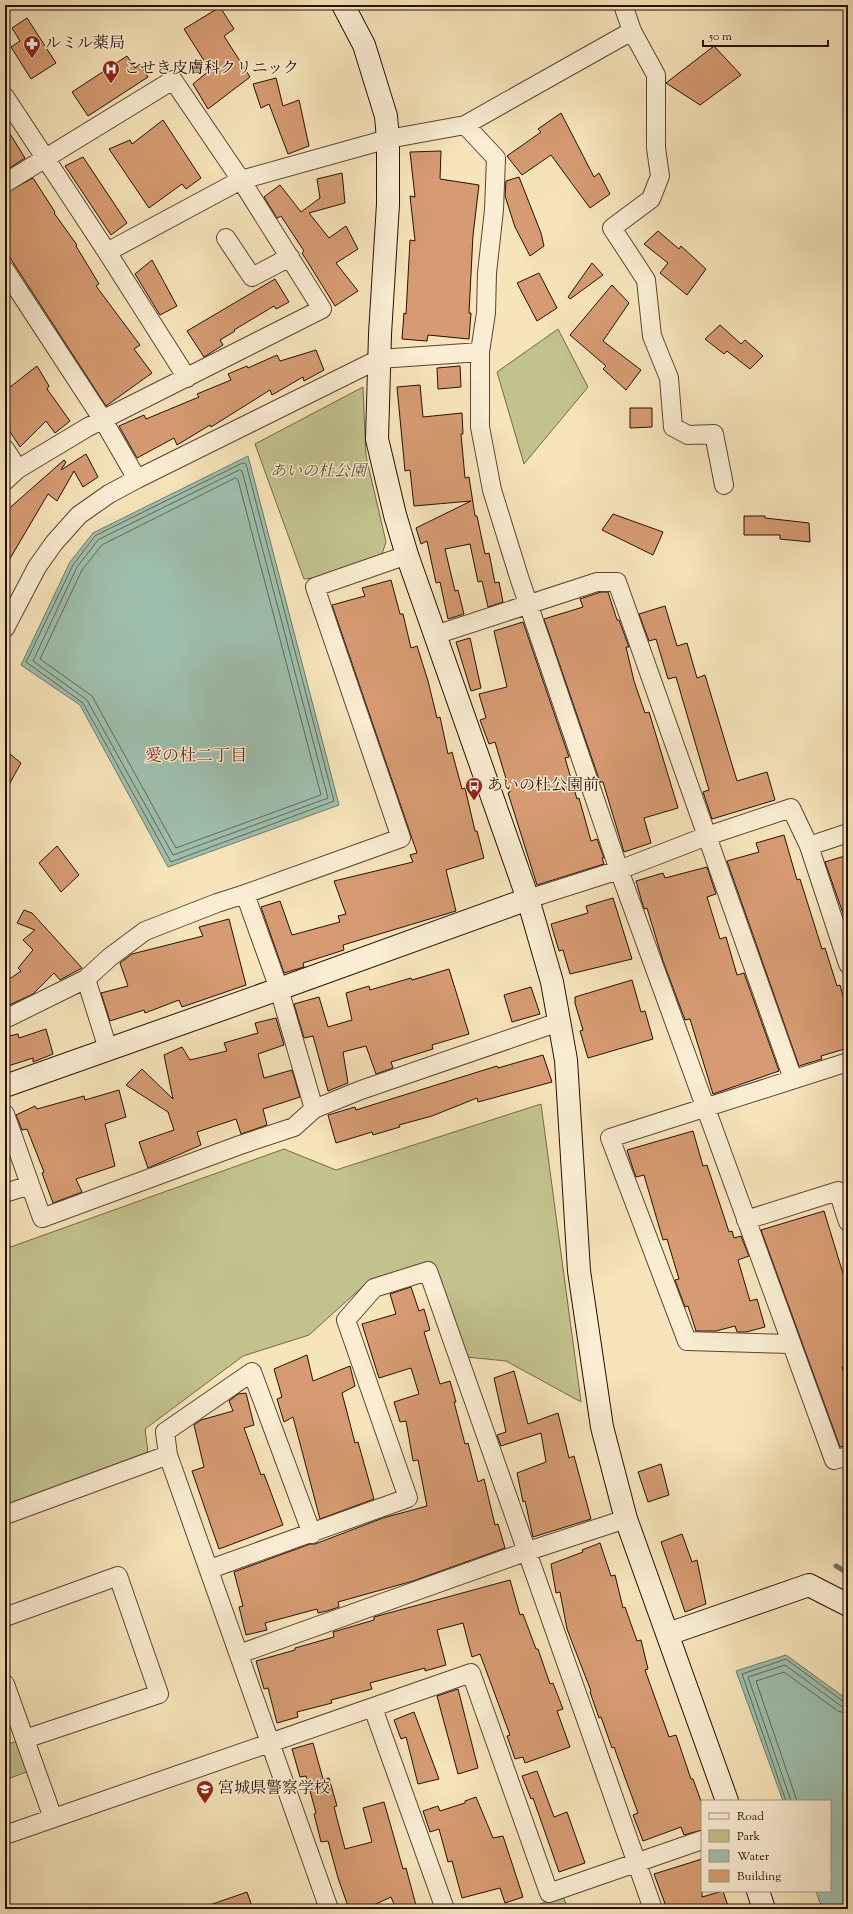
<svg xmlns="http://www.w3.org/2000/svg" width="853" height="1914" font-family="'Sorts Mill Goudy','Noto Serif JP',serif">
<style>
.green{fill:#c2c28d;stroke:#74684a}
.water{fill:#9ebfad;stroke:#6e796b}
.lines{fill:none;stroke-linecap:round;stroke-linejoin:round}
.shore{stroke:#62675a;stroke-width:1}
.stream{stroke:#6e796b;stroke-width:5}
.building{fill:#d69b72;stroke:#260f07}
.street-casing{stroke:#5a4434;stroke-width:20}
.secondary-casing{stroke:#260f07;stroke-width:24}
.street{stroke:#faedd3;stroke-width:18}
.secondary{stroke:#faedd3;stroke-width:22}
.labels{text-anchor:middle;dominant-baseline:central;stroke-width:3;stroke-linejoin:round;paint-order:stroke}
.poi-label{font-size:16px;fill:#260f07;stroke:#faedd3;text-anchor:start}
.park-label{font-size:16px;font-style:italic;fill:#5d4e36;stroke:#faedd3}
.neighbourhood-label{font-size:17px;fill:#7a1f14;stroke:#faedd3}
</style>
<rect width="100%" height="100%" fill="#f7e4bb"/>
<filter id="stains"><feTurbulence type="fractalNoise" baseFrequency=".005" numOctaves="4"/><feColorMatrix values="0 0 0 0 .2 0 0 0 0 .09 0 0 0 0 .02 0 0 0 .5 -.17"/></filter>
<radialGradient id="worn" r=".72"><stop offset=".6" stop-color="#630" stop-opacity="0"/><stop offset="1" stop-color="#630" stop-opacity=".3"/></radialGradient>
<path class="green" d="M558,329L588,387L524,464L497,372Z
M363,387L366,456L386,542L382,554L313,578L304,579L255,444Z
M541,1104L581,1402L506,1361L467,1357L432,1262L371,1279L309,1335L243,1356L145,1429L148,1452L5,1505V1249L284,1149L336,1170Z
M18,1741L29,1771L5,1780V1745Z
M563,1896L568,1909H525Z"/>
<path class="water" d="M248,456L339,805L168,867L80,705L21,665L70,562L93,533Z
M786,1655L848,1700V1909H822L816,1891H830V1801H783L736,1671Z"/>
<g class="lines">
<path class="shore" d="M243,463L246,464L334,801L171,862L83,703L26,662L73,565L95,536Z
M240,470L242,471L328,798L173,855L87,700L33,661L77,567L98,540Z
M236,478L238,480L321,795L176,848L92,696L40,659L82,570L102,545Z
M786,1801L742,1674L786,1659L844,1702L848,1703
M791,1801L748,1677L785,1665L841,1706L848,1708
M797,1801L756,1681L784,1672L838,1711L848,1714"/>
<path class="stream" d="M836,1566L848,1573"/>
</g>
<path class="building" d="M220,7L234,29L224,36L250,77L208,109L193,84L210,70L184,29Z
M27,18L56,63L31,79L11,47L20,41L12,28Z
M714,46L741,75L700,105L666,83Z
M127,56L135,68L140,64L148,77L88,116L72,92Z
M276,78L283,106L299,100L309,146L288,154L269,104L261,108L253,84Z
M561,113L594,177L599,173L610,194L590,208L551,155L522,175L507,156L541,132L538,129Z
M163,120L201,178L186,189L182,184L149,208L109,149L130,140L132,144Z
M5,126L25,158L5,171Z
M441,151L440,179L479,185L473,235L469,313H471L469,339L428,335L427,341L402,339L404,313L406,314L410,240L415,241L410,196L415,197L410,152Z
M83,157L127,223L111,235L65,166Z
M342,173L345,203L309,213L329,238L346,226L358,249L336,263L358,291L335,306L302,253L304,251L281,216L277,218L264,197L280,185L301,212L320,198L317,179Z
M519,177L541,233L544,246L530,256L515,227L505,196L506,181Z
M33,178L55,212L54,213L77,245L76,246L99,284L96,286L140,345L134,349L152,373L106,406L5,250V193Z
M658,231L679,249L681,246L706,269L687,295L660,273L668,263L644,244Z
M152,260L177,306L160,315L135,274Z
M592,263L603,275L570,299L568,297Z
M539,273L557,308L537,321L517,283Z
M275,279L289,302L276,309L274,306L234,330L235,331L220,340L223,345L204,357L187,331Z
M612,285L629,303L603,341L641,370L626,390L603,369L606,366L570,335Z
M720,325L741,344L745,340L763,356L750,369L727,351L724,354L705,339Z
M316,350L324,370L304,381L303,377L272,395L270,390L211,427L210,425L177,445L174,438L137,458L119,426L144,415L146,419L199,397L197,394L231,380L228,374L247,366L248,368L277,355L280,361Z
M37,366L49,386L47,389L70,421L55,433L46,421L20,447L5,424V391Z
M460,366L461,387L438,389L437,368Z
M420,385L423,417L462,413L463,434H461L465,478L469,477L475,516H477L485,554L489,553L495,583L499,582L503,602L488,607L482,581L478,582L470,544L445,549L455,591L458,590L464,614L448,619L440,582L436,583L427,541L421,544L416,528L471,501L414,506L410,470L405,471L397,387Z
M630,408H652V427L630,428Z
M86,454L98,477L83,487L74,471L57,501L48,494L5,567V512L64,460L66,462L61,470Z
M613,514L663,532L653,555L602,530Z
M744,516H765V518L809,523L810,542L780,539V535H744Z
M391,580L400,614H403L411,648L417,646L428,681L437,718L440,717L448,754L452,752L462,789L465,788L475,831H477L484,858L446,870L456,911L343,945L344,950L303,963L304,967L284,973L261,907L280,901L292,935L340,922L338,916L346,914L334,881L413,862L410,855L417,853L332,605L365,596L362,588Z
M601,592H608L617,620H619L629,647H626L634,681L645,713L649,712L678,808L644,818L651,843L624,852L603,782H600L544,619L583,607L580,599Z
M665,606L677,646L687,643L697,678L705,675L737,781L767,772L775,800L712,819L703,792L709,790L676,677L668,679L656,639L649,641L639,614Z
M523,622L569,757L565,758L577,799L579,798L591,841L597,839L604,858H602L604,864L537,885L508,793L510,792L495,742L489,744L480,720L486,718L479,694L507,687L494,631Z
M470,638L481,688L471,691L456,642Z
M5,750L21,763L5,792Z
M784,835L797,880L800,879L822,949L825,948L837,986L840,985L848,1014V1048L821,1056L822,1059L799,1066L727,861L759,852L756,843Z
M57,846L79,875L61,892L39,863Z
M848,855V919H845L825,862Z
M707,867L716,894L707,897L720,939L726,937L737,975L744,973L779,1071L713,1094L690,1019L685,1020L663,961L647,908L644,909L636,881L663,873L665,878Z
M613,898L632,959L570,974L563,950L559,951L551,924L588,913L586,906Z
M24,910L32,913L82,968L60,980L54,973L33,994L5,1007V982L21,971L18,968L33,950L23,940L35,930L17,923Z
M229,919L246,985L182,1007L179,1000L145,1013L144,1010L110,1021L101,993L128,986L120,963L132,954L203,936L199,927Z
M449,969L469,1034L432,1045L433,1049L391,1062L393,1068L376,1074L366,1046L343,1052L348,1083L328,1091L313,1036L304,1038L294,1004L319,997L328,1027L352,1020L346,993L369,986L370,990L411,978L412,980Z
M632,980L641,1012L645,1011L653,1039L588,1058L580,1031L583,1030L575,1003V997Z
M531,987L540,1014L512,1022L504,995Z
M276,1018L284,1045L258,1054L264,1078L292,1070L300,1097L263,1109L267,1125L241,1134L236,1119L197,1132L201,1145L148,1168L139,1142L174,1130L168,1112L126,1085L142,1069L173,1099L164,1055L182,1047L190,1060L227,1051L224,1043L258,1033L255,1023Z
M46,1029L53,1054L33,1062V1058L5,1067V1037L18,1034L19,1038Z
M543,1055L552,1082L478,1102L477,1098L432,1116L399,1125L400,1127L373,1135L372,1132L336,1143L328,1115L355,1107L356,1110L497,1066L498,1068Z
M119,1090L126,1117L105,1124L115,1166L76,1179L82,1192L53,1203L42,1173L44,1172L27,1129L22,1130L16,1115L35,1106L37,1109L84,1096L85,1100Z
M693,1131L703,1166L707,1165L729,1232L732,1231L734,1238L741,1236L749,1256L738,1260L750,1301L757,1299L765,1327L746,1332H737L735,1326L716,1331H696L688,1306L685,1307L675,1280L679,1279L667,1239L663,1240L644,1175L636,1177L633,1169L627,1150Z
M824,1211L848,1290V1366L842,1367L848,1387V1445L840,1447L761,1230Z
M411,1287L419,1311L424,1309L430,1330L424,1332L440,1384L450,1381L456,1402H454L465,1444L468,1443L478,1482L484,1479L495,1525L498,1524L505,1548L413,1581L338,1602L339,1607L327,1611L318,1613L317,1609L265,1623L267,1630L246,1635L239,1607L243,1606L234,1572L310,1544H315L383,1518L427,1506L418,1460L413,1461L406,1421L400,1422L394,1402L419,1394L411,1368L379,1378L362,1324L396,1314L390,1294Z
M307,1355L313,1381L350,1366L355,1386L342,1393L355,1443L358,1442L374,1499L320,1519L293,1417L284,1422L277,1399L282,1397L274,1369Z
M514,1371L528,1424L558,1413L569,1458L574,1456L591,1519L533,1537L525,1501L523,1502L517,1473L546,1462L541,1433L501,1446L497,1435L506,1432L494,1378Z
M246,1393L254,1425L244,1428L261,1475L264,1474L283,1525L219,1549L192,1471L204,1467L194,1425L201,1420L233,1411L229,1401L238,1394Z
M661,1464L669,1495L648,1502L638,1472Z
M682,1534L692,1562L697,1560L706,1604L685,1612L661,1542Z
M600,1543L611,1576L615,1575L623,1608L625,1607L637,1641L641,1640L648,1669L645,1670L669,1737L676,1735L691,1779H693L702,1804V1830L684,1835L681,1827L643,1841L633,1815L638,1813L627,1783L614,1747L612,1748L601,1717L599,1718L590,1692L591,1691L567,1629L560,1592L556,1593L551,1564L583,1552L582,1550Z
M510,1580L520,1615L523,1614L536,1649H538L550,1684L553,1683L563,1709L557,1711L570,1747L525,1763L523,1757L515,1759L507,1736L510,1735L480,1654L472,1657L463,1623L437,1630L446,1665L425,1671V1668L370,1683L372,1689L331,1700L332,1703L297,1712L298,1717L277,1723L268,1688L264,1689L256,1661L295,1650V1648L334,1637L333,1632L374,1620V1617Z
M458,1689L478,1768L458,1774L437,1696Z
M414,1712L439,1779L418,1784L406,1737L401,1739L394,1720Z
M313,1743L323,1779L329,1778L337,1806L334,1807L345,1849L372,1842L363,1808L384,1802L403,1869L406,1868L417,1909H396L391,1897L365,1909H349L338,1878L328,1841L321,1842L314,1814L316,1813L306,1776L300,1777L292,1749Z
M537,1771L554,1817L567,1812L585,1863L559,1872L533,1798L531,1799L522,1776Z
M476,1797L493,1838L503,1836L523,1897L505,1903L500,1888L462,1898L452,1861L448,1862L439,1829L430,1832L423,1811L438,1806L440,1811L465,1803V1801Z
M702,1859V1897L723,1891L729,1909H667L654,1874Z
M247,1892L253,1909H205L204,1907Z"/>
<g class="lines">
<defs>
<path id="street" d="M623,5L632,31L656,75V148L660,176L651,199L612,228L646,280L652,336L669,378L673,427L688,435L714,434L724,485
M5,97L107,252L187,378
M465,125L496,158L494,210L487,273L486,313L480,352V427L492,490L519,577L619,870L834,1460L848,1456
M5,183L173,80L241,180L322,309L88,427L18,469L5,481
M226,238L252,277L290,257
M107,252L241,180L388,139L465,125L632,31
M5,270L103,420L137,479
M5,449L18,469
M5,628L37,567L54,543L79,515L109,494L137,479L379,359L480,352
M435,635L597,582H617L793,1079
M809,846L848,833
M245,894L279,989L314,1109
M528,899L619,870L707,836L791,808L809,846L848,964
M86,979L108,1049
M5,1019L86,979L110,957L145,931L217,903L245,894L401,838L315,587L407,555
M5,1114L42,1218L240,1145L294,1127L314,1109L361,1090L559,1022
M5,1193L30,1185
M746,1220L838,1191L848,1222
M791,1344L687,1341L610,1138L848,1062
M168,1455L329,1909
M5,1515L168,1455L165,1432L252,1372L312,1534
M210,1569L408,1498L346,1320L374,1288L428,1271L653,1909
M5,1617L118,1576L159,1694L25,1739
M239,1654L528,1551L626,1519
M5,1684L53,1818
M373,1708L445,1909
M5,1835L471,1673L549,1893L702,1840"/>
<path id="secondary" d="M343,5L364,45L386,116L388,139V204L380,334L377,439L395,515L407,555L528,899L552,982L566,1060L579,1271L602,1427L626,1519L727,1801
M5,1086L279,989L528,899
M668,1634L809,1585L848,1605
M758,1891L764,1909"/>
</defs>
<use href="#street" class="street-casing"/>
<use href="#secondary" class="secondary-casing"/>
<use href="#street" class="street"/>
<use href="#secondary" class="secondary"/>
</g>
<defs>
<symbol id="pharmacy-pin" viewBox="-11 -11 22 30"><path d="M0 17L-7.5 6A9.5 9.5 0 1 1 7.5 6Z" fill="#8f2418" stroke="#faedd3"/><path d="M-2-6h4v4h4v4h-4v4h-4v-4h-4v-4h4Z" fill="#fff"/></symbol>
<symbol id="hospital-pin" viewBox="-11 -11 22 30"><path d="M0 17L-7.5 6A9.5 9.5 0 1 1 7.5 6Z" fill="#8f2418" stroke="#faedd3"/><path d="M-5-5h3v3.5h4V-5h3V5h-3V1.5h-4V5h-3Z" fill="#fff"/></symbol>
<symbol id="bus-pin" viewBox="-11 -11 22 30"><path d="M0 17L-7.5 6A9.5 9.5 0 1 1 7.5 6Z" fill="#8f2418" stroke="#faedd3"/><path d="M-5-6H5V4H4V6H2V4H-2V6H-4V4H-5ZM-3.5-4V0h7V-4ZM-3.5 1.2v1.5H-2V1.2ZM2 1.2v1.5H3.5V1.2Z" fill="#fff"/></symbol>
<symbol id="school-pin" viewBox="-11 -11 22 30"><path d="M0 17L-7.5 6A9.5 9.5 0 1 1 7.5 6Z" fill="#8f2418" stroke="#faedd3"/><path d="M0-5L7-2L0 1L-7-2ZM-4 1L0 2.5L4 1V4Q0 6-4 4Z" fill="#fff"/></symbol>
</defs>
<g fill-rule="evenodd">
<use href="#pharmacy-pin" x="22" y="34" width="20" height="27"/>
<use href="#hospital-pin" x="101" y="59" width="20" height="27"/>
<use href="#bus-pin" x="464" y="776" width="20" height="27"/>
<use href="#school-pin" x="195" y="1779" width="20" height="27"/>
</g>
<g class="labels">
<g class="poi-label">
<text x="45" y="44">ルミル薬局</text>
<text x="124" y="69">こせき皮膚科クリニック</text>
<text x="487" y="786">あいの杜公園前</text>
<text x="218" y="1789">宮城県警察学校</text>
</g>
<g class="park-label">
<text x="318" y="472">あいの杜公園</text>
</g>
<g class="neighbourhood-label">
<text x="196" y="757">愛の杜二丁目</text>
</g>
</g>
<rect width="853" height="1914" fill="none" stroke="#f7e4bb" stroke-width="20"/>
<rect x="6" y="6" width="841" height="1902" fill="none" stroke="#260f07" stroke-width="2"/>
<rect x="10" y="10" width="833" height="1894" fill="none" stroke="#260f07"/>
<rect x="701" y="1800" width="130" height="92" fill="#faedd3" stroke="#a59481"/>
<rect x="709" y="1813" width="20" height="6" fill="#faedd3" stroke="#a59481"/>
<text x="737" y="1820" font-size="12" fill="#260f07">Road</text>
<rect x="709" y="1830" width="20" height="12" fill="#c2c28d" stroke="#a59481"/>
<text x="737" y="1840" font-size="12" fill="#260f07">Park</text>
<rect x="709" y="1850" width="20" height="12" fill="#9ebfad" stroke="#a59481"/>
<text x="737" y="1860" font-size="12" fill="#260f07">Water</text>
<rect x="709" y="1870" width="20" height="12" fill="#d69b72" stroke="#a59481"/>
<text x="737" y="1880" font-size="12" fill="#260f07">Building</text>
<path d="M703 40v6h125v-6" fill="none" stroke="#260f07" stroke-width="2"/>
<text x="709" y="40" font-size="12" fill="#260f07" stroke="#faedd3" stroke-width="3" paint-order="stroke">50 m</text>
<rect width="100%" height="100%" filter="url(#stains)"/>
<rect width="100%" height="100%" fill="url(#worn)"/>
</svg>
